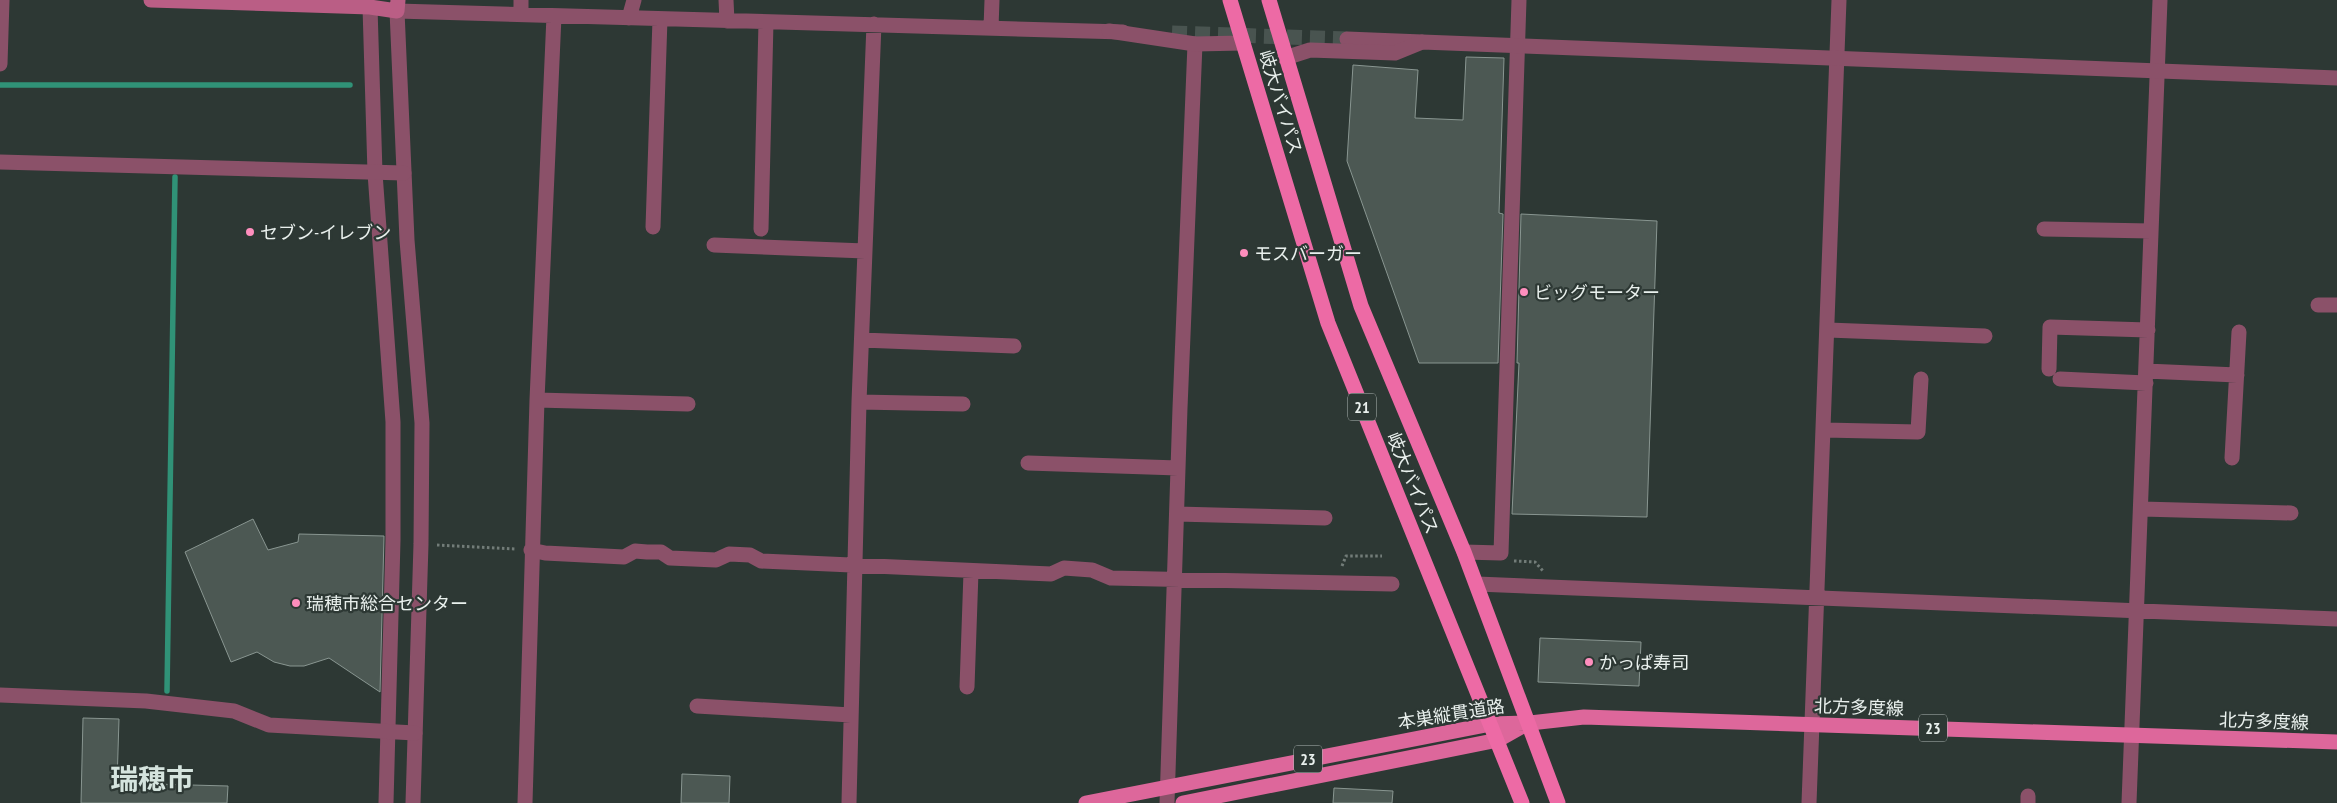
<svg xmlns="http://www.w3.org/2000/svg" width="2337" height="803" font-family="'PT Sans Narrow','Noto Sans JP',sans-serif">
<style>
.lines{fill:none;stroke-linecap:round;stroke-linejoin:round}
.stream{stroke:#309277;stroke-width:5.5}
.building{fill:#4c5853;stroke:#899691}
.minor-tunnel{stroke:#495450;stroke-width:15;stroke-dasharray:15 8;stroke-linecap:butt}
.path{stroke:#727c78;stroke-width:3;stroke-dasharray:2.5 2.5;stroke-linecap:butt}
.minor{stroke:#8b5169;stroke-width:15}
.tertiary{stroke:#8b5169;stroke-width:15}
.secondary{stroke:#ba5e85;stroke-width:15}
.primary{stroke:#dd679b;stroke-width:15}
.trunk{stroke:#ed6aa5;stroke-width:15}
.poi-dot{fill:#fe8ebd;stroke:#2d3834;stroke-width:2}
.labels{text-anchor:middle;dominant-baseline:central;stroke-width:4.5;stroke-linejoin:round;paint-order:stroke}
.shield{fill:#2d3834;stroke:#b1b9b6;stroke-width:1}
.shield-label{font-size:16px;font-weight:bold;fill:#e9f0ed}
.street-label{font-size:18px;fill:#e9f0ed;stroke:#2d3834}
.poi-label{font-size:18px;fill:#e9f0ed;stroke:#2d3834;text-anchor:start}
.town-label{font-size:28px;font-weight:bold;fill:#d5e4de;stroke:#2d3834}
</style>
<rect width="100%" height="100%" fill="#2d3834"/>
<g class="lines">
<path class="stream" d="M0,85H350
M167,691L175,177"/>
</g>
<path class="building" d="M1466,57L1504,58L1499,213L1503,214L1498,363H1419L1347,161L1353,65L1418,70L1415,118L1463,120Z
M1521,214L1657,221L1647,517L1512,514L1519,363H1517Z
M253,519L268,550L298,542L299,534L384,536L380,692L329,658L304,666H290L274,662L257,652L231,662L185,552Z
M1540,638L1641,642L1639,686L1538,682Z
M83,718L119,719L117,783L228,786L227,803H81Z
M682,774L730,776L729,803H681Z
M1334,788L1393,791L1392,803H1333Z"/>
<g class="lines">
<path class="minor-tunnel" d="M1172,33L1347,39"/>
<path class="path" d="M437,545L516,549
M1514,561L1535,562L1543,571
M1342,566L1346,556H1382"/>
<path class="minor" d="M726,0L727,21
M370,7L375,173L393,422V540L386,803
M521,15V0
M629,18L634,0
M991,28L992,0
M1347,39L1422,42
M0,64L2,0
M653,227L660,19
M761,229L766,22
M2044,229L2151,231
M714,245L865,251
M2318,305H2337
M1828,330L1985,336
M862,340L1014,346
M2049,369L2050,327L2148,330
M2146,371L2237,375
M2060,379L2146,383
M537,400L688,404
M859,402L963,404
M1824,430L1918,432L1921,379
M2232,458L2239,332
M1028,463L1178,468
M2142,509L2291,513
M1177,514L1325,518
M531,550L545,553L624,557L635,551L647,552H661L670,558L716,560L729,554L750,555L761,561L1051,574L1064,568L1092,570L1111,578L1392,584
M1464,552L1501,553L1519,0
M1477,584L2337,619
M967,687L971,572
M697,706L851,715
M413,803L421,544L422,423L407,240L397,11L1123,32
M525,803L537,400L554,16
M849,803L859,402L874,24
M1167,803L1180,408L1195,44
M1809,803L1839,0
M2028,803V796
M2129,803L2160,0"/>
<path class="tertiary" d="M1109,31L1195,44L1243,43
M1285,58L1310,50L1395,53L1422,42L2337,78
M0,162L404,173
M0,695L146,701L234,711L269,725L415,733"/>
<path class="secondary" d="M151,0L370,7L397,11L398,0"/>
<path class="primary" d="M1086,803L1491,724L1530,723L1584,717L2337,742
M1183,803L1498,740L1528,723"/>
<path class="trunk" d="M1230,0L1328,323L1522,803
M1269,0L1361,306L1464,552L1558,803"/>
</g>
<g class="poi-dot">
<circle cx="250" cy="232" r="5"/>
<circle cx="1244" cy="253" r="5"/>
<circle cx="1524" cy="292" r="5"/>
<circle cx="296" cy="603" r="5"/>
<circle cx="1589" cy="662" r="5"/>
</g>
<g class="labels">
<g class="shield">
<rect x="1348" y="393.5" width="28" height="27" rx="4"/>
<rect x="1919" y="714.5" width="28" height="27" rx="4"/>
<rect x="1294" y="745.5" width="28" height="27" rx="4"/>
</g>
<g class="shield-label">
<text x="1362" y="407">21</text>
<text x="1933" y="728">23</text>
<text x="1308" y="759">23</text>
</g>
<g class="street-label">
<text transform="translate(1281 102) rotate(73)">岐大バイパス</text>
<text transform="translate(1413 483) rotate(68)">岐大バイパス</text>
<text transform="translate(1859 707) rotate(2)">北方多度線</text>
<text transform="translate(1451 714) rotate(-9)">本巣縦貫道路</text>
<text transform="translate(2264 721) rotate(2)">北方多度線</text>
</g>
<g class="poi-label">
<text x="260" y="232">セブン-イレブン</text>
<text x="1254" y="253">モスバーガー</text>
<text x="1534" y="292">ビッグモーター</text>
<text x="306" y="603">瑞穂市総合センター</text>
<text x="1599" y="662">かっぱ寿司</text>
</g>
<g class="town-label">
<text x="152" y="778">瑞穂市</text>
</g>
</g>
</svg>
